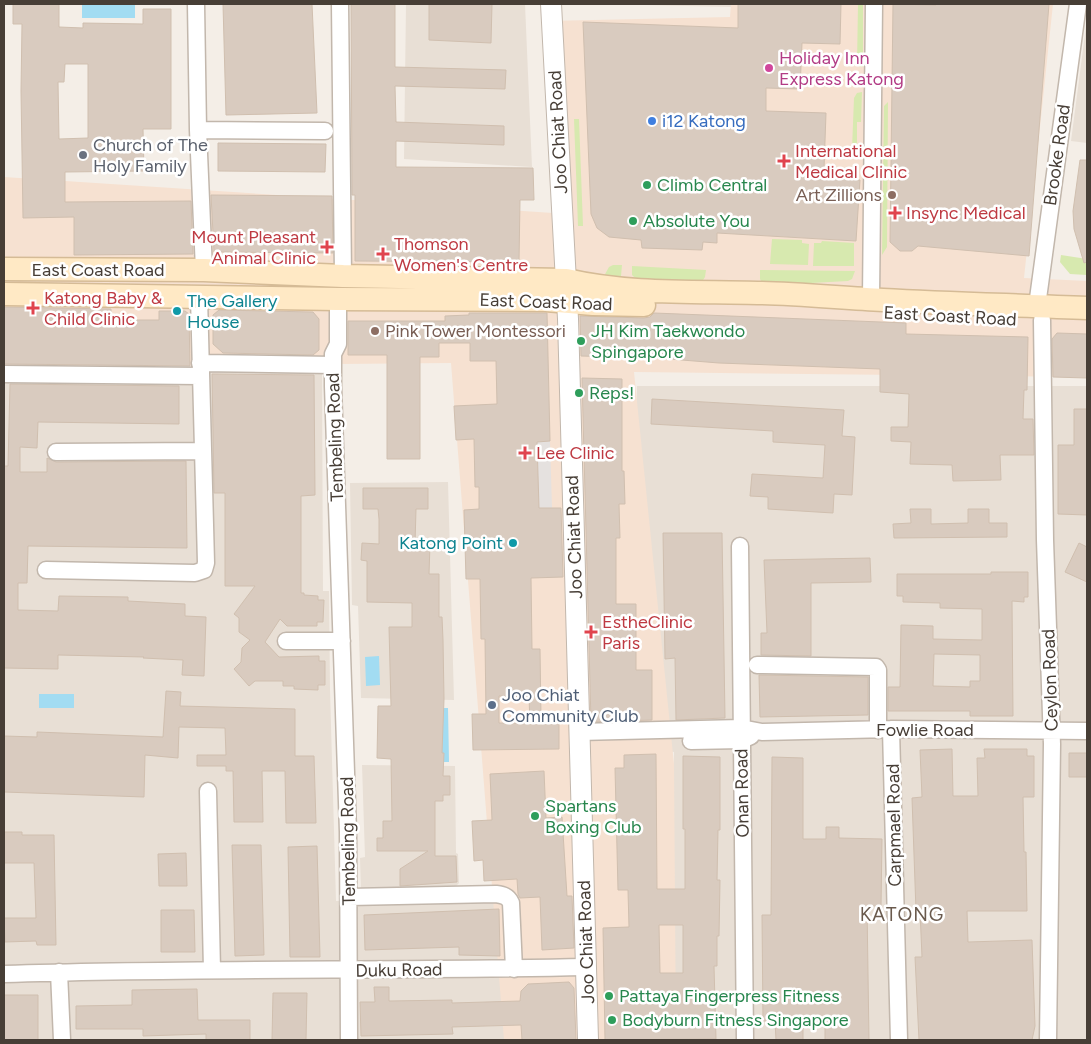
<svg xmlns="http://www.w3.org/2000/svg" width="1091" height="1044" font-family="Figtree,sans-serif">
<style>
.residential{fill:#e8dfd5}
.commercial{fill:#f6e1d1}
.green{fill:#d7e9af}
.parking{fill:#e5e1df}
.water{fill:#a2dcf2}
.building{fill:#d9cbbf;stroke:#d0bfaf;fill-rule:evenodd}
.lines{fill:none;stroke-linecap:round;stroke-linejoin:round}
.minor-casing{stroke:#c2b7ac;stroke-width:19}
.tertiary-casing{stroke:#c2b7ac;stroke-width:22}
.secondary-casing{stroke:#d5bb96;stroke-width:25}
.minor{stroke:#fff;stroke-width:16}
.tertiary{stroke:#fff;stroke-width:20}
.secondary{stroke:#ffe9c5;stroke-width:22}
.hotel-dot{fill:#d1479c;stroke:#fff;stroke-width:2}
.shop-dot{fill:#3f7fe0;stroke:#fff;stroke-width:2}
.worship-dot{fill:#6b7280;stroke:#fff;stroke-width:2}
.health-dot{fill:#e0444e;stroke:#fff;stroke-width:2}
.leisure-dot{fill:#2e9e5b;stroke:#fff;stroke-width:2}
.education-dot{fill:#8d6e63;stroke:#fff;stroke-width:2}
.culture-dot{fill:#0f9aa8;stroke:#fff;stroke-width:2}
.service-dot{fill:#5c6f8a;stroke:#fff;stroke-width:2}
.labels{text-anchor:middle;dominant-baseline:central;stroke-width:5;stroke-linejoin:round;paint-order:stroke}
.hotel-label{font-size:18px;fill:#b23c85;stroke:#fff;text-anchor:start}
.shop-label{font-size:18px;fill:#366cbe;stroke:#fff;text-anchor:start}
.street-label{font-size:18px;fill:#473e36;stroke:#fff}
.worship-label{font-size:18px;fill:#5b616d;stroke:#fff;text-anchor:start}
.health-label{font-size:18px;fill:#be3a42;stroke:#fff;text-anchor:start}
.leisure-label{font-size:18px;fill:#27864d;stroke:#fff;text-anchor:start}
.education-label{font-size:18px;fill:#785e54;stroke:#fff;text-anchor:end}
.culture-label{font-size:18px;fill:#0d838f;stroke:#fff;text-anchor:start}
.service-label{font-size:18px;fill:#4e5e75;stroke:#fff;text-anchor:start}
.neighbourhood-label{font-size:19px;letter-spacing:1px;fill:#6a5a4d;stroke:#fff}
</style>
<rect width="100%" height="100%" fill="#f4eee7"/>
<path class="residential" d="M406,4H525L532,167L404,159Z
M600,4H731V7Z
M1087,19V143L1071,141Z
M207,370L322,374L323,591H329L330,690L336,901L500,898L505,1040H4V381Z
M637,386H1087V1040H673L674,752L658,750L635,509Z
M448,482L454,700L361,698L358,606L352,605L350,483Z
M362,765L455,766L456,853L458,854L459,883L453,889L361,891L360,858L365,857Z"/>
<path class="commercial" d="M731,4H1053L1024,278L1087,281V377L634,372L674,764L676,1040H504L451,363L4,367V177L568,214L547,21L730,17Z"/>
<path class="green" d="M858,4H863V67H860L857,64Z
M862,92L861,122H857V148H861V156L852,149L854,98L857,93Z
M888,102L887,247L882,255L884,106Z
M574,119H579L583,226H578Z
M772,239L802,240V243L809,244L808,265L770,264Z
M822,241L854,243V266H813L814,243H821Z
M1061,255L1087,259V275L1070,274L1060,262Z
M613,265H622L621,276H604L609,267Z
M632,266L706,270L705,277L701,283L636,279L632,275Z
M760,270L855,271L852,279L848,281L811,283L798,288L762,283L760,279Z"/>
<path class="parking" d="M550,441L552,508H539L537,442Z"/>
<path class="water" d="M82,4H135V18H82Z
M379,656L380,685L366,686L365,657Z
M39,694H74V708H39Z
M441,708H448L449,762H440Z"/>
<path class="building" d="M13,4H59V27L83,28V23L143,24V9H171V129H143L144,171L65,172V202L191,201L193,254L74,255V217L23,218L21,91L22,24H13ZM65,64H88V138L59,139L58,82H64Z
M223,4H312L317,113L226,115Z
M351,4H395V67L506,70L505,89L395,86L396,122L504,126V145L396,141V167L533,168L534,200H520L519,262L355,261V195H352Z
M429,4H492L491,43L429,40Z
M738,4H841L840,44L802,43L800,89L766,88V111L826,113L824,169L827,170V178L860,180L856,241L717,233V243L703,242L702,250L642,248L641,240L609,237L597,228L591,214L583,22L738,28Z
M893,4L936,5V4H1049L1029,256L918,246L912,251H900L890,242Z
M218,143L326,144L325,172L218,171Z
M1080,160H1087V262L1084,263L1074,229L1073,211Z
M211,195L332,196L333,253L214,252Z
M4,307L111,309V320H159V311H185L189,314L190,366L4,364Z
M219,310L313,312L319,319V350L313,355L223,353L213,344V315Z
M469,313H547L550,441L537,442L539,508H561L563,577L531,578L532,649H540L541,718L559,717V749L473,750L472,714H486L485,639H481L480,579H466L464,510L479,509V487H475L474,439L456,440L454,406L497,404L496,361H470V343H439V357H420V459H387V355H348V321H445V316L469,315ZM499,696L529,697L530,723H499Z
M654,313L906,323V334L1028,337L1027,390H1024L1023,419H1033L1034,455H1000L1001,480L953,481L952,465L910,464L911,442L891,441V427H908L909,394L880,392V369L719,363L657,358L581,356L580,316L644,318L650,317Z
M1057,333L1087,334V378L1053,377L1052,339Z
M212,374L314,375L315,495L301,496V593H304V595L318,596V600H324L323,622H317V626H287L280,619L265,642L279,657L319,656V661H325V685H318V690L294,689V686H283V681H255L249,686L234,669L241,662L242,648L250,640L239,632V618L234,614L255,586H225V493H214Z
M582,378L622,379V471H624L625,504H619L620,538H616V604H636V670H652V720L591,722Z
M10,384L179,386V424L38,422L37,448L20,447V472H47V458L56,462L186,461L187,548L28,546L27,583H18V610L58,611L59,596L128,597V601L185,604V616L206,617L204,676L182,675L183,660L143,658L144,657L58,655V669L4,668V466H8Z
M652,399L844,410L842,436L855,437L852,495L834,494L833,513L768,509V497L750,496L752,474L823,478L825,445L773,442V431L651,424Z
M1074,409H1087V515L1058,514V445H1074Z
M363,488H428V509H416L415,544H430L429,574H439V617H442L443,640L444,699L442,753H444L443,776H450V795H443V801H435V856H456L457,882L400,886V869L428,851H377V838H383V821H392L391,759L377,758L378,706H391L389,627H412V603L367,602V561L361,560L362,543L379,544V519L378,509H363Z
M910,509H931V524L968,523V509H989V523H1007V537L894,538L893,524L911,523Z
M663,533H722L725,718L676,720L675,658L665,659Z
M1079,543L1087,547V582L1065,572Z
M870,558L871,582L811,583V656L761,655V633H767L764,560Z
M991,572H1028V597H1024V602L1012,601L1013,716H970V711H888V687H900L901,625L933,626V639L982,640V609L940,608V603L903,602V596H897V574H991ZM934,654L980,655V681H970V687L933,686Z
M759,675L868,677V715L760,717Z
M166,691L181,692L180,706L295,709V756H314L316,823H286L285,771H262L263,822H234L233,771H226V766H197V755H226L225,728L179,727L178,758L145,755L144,797L4,792V736L37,737V732L163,737Z
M952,749L953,796H978L977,758H985L984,749H1027V756H1034V797H1023L1024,852H1026L1027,911H967L968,942L1032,940L1035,1026L1032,1040H919L915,957H922L920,911H916L912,798L922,797L920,750Z
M1069,753H1087V777H1069Z
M656,754L657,889H685V829H683V756L720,757V830H718L717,880H720L719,936H717V966H714L716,1039L605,1040L603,928L629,927L628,890H618L615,768H624V755ZM659,925H683V973H660Z
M772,757L803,758V839H826V827H839V838L882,839L881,906H867L869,1040H825V1020L803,1021V1040H776L775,1021H763L762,915H771Z
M544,771L546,818L562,817L567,896H572L574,948L542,950L540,897L520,898L518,894L517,879L484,881L483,860L474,861L472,821L492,820L490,774Z
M4,832H22V835H54L56,945H37L36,941L5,942L4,918H36L34,863H4Z
M232,845H261L264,955L235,956Z
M317,846L320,957H290L288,847Z
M186,853L187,886H159L158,854Z
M499,909L500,956L459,955V947L365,950L364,915Z
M161,910H194L195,952H161Z
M569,982L574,988L576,1040H522L521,1025L452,1027L453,1034L361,1036L360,1002H375L374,987H389V1001L452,1000V1003L520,1001L521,991L528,984Z
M197,989L198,1020H250V1040H206V1034L143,1036V1029H76V1006L132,1005V990Z
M273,993H307L306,1040H272Z
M4,995H38V1040H4Z"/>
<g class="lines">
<defs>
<path id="minor" d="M196,4L198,130L204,270
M340,4L343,276
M198,130L325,131
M338,299V344L333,354V386L348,832L349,1040
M871,299L874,4
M1037,306L1078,4
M1042,320L1045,540L1052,744L1048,1040
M200,363L333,365
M4,374L200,376
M56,452L202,451
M740,546L745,1040
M46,570L195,573L204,570L206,563L199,297
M286,641H342
M757,665L876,667L878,670V730
M891,729L899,1040
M579,732L741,728L762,732L891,729L1087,731
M691,741L742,740L751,736
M208,791L212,970
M349,897L496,894C503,895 508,896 511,903L514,969
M59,972L62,1040
M4,974C198,968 392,971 587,967"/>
<path id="tertiary" d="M551,4L568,319L588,1040"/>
<path id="secondary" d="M4,269L204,270L343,276L566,280C631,295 697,291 762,293C802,294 843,298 883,300C951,304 1019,305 1087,308
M4,294L338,299L546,300L593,304L644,305"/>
</defs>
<use href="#minor" class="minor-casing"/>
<use href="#tertiary" class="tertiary-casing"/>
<use href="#secondary" class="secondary-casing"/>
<use href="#minor" class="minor"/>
<use href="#tertiary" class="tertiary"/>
<use href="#secondary" class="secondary"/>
</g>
<circle class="hotel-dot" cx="769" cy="68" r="5"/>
<circle class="shop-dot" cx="652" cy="121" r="5"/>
<circle class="worship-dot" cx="83" cy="155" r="5"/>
<g class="health-dot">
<path d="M781.5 153.5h5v5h5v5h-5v5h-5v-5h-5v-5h5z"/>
<path d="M892.5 205.5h5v5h5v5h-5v5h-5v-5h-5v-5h5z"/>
<path d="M324.5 239.5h5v5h5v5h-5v5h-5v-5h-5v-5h5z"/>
<path d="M380.5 246.5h5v5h5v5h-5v5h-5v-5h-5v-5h5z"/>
<path d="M30.5 300.5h5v5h5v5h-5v5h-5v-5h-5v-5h5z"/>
<path d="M522.5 445.5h5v5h5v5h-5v5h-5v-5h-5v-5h5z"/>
<path d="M588.5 624.5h5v5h5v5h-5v5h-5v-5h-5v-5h5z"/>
</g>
<g class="leisure-dot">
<circle cx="647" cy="185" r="5"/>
<circle cx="633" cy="221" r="5"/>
<circle cx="581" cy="341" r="5"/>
<circle cx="579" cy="393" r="5"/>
<circle cx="535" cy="816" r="5"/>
<circle cx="609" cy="996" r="5"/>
<circle cx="612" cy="1020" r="5"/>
</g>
<g class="education-dot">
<circle cx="892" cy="195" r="5"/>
<circle cx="375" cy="331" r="5"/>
</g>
<g class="culture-dot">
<circle cx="177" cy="311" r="5"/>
<circle cx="513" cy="543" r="5"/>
</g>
<circle class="service-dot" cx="492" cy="705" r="5"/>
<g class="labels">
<g class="hotel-label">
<text x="779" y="58">Holiday Inn<tspan x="779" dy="21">Express Katong</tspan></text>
</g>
<g class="shop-label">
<text x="662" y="121">i12 Katong</text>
</g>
<g class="street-label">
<text transform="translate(558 132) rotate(-93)">Joo Chiat Road</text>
<text transform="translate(1057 155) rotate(-82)">Brooke Road</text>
<text x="98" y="270">East Coast Road</text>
<text transform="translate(546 302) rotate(2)">East Coast Road</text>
<text transform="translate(950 316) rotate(3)">East Coast Road</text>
<text transform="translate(335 437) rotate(-92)">Tembeling Road</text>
<text transform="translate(574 537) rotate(-92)">Joo Chiat Road</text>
<text transform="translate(1050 680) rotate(-92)">Ceylon Road</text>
<text x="925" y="730">Fowlie Road</text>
<text transform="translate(742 793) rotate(-91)">Onan Road</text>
<text transform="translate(894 825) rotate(-91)">Carpmael Road</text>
<text transform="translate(348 841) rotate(-91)">Tembeling Road</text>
<text transform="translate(586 942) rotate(-92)">Joo Chiat Road</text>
<text transform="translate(399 970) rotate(-1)">Duku Road</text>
</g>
<g class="worship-label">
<text x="93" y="145">Church of The<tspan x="93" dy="21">Holy Family</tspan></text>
</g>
<g class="health-label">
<text x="795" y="151">International<tspan x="795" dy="21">Medical Clinic</tspan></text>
<text x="906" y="213">Insync Medical</text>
<text x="316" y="237" text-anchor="end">Mount Pleasant<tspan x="316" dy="21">Animal Clinic</tspan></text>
<text x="394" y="244">Thomson<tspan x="394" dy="21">Women's Centre</tspan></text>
<text x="44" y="298">Katong Baby &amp;<tspan x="44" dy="21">Child Clinic</tspan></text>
<text x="536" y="453">Lee Clinic</text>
<text x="602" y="622">EstheClinic<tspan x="602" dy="21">Paris</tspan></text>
</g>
<g class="leisure-label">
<text x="657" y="185">Climb Central</text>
<text x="643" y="221">Absolute You</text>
<text x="591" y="331">JH Kim Taekwondo<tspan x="591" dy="21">Spingapore</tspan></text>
<text x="589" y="393">Reps!</text>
<text x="545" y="806">Spartans<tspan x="545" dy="21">Boxing Club</tspan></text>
<text x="619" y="996">Pattaya Fingerpress Fitness</text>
<text x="622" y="1020">Bodyburn Fitness Singapore</text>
</g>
<g class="education-label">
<text x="882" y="195">Art Zillions</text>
<text x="385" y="331" text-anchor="start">Pink Tower Montessori</text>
</g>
<g class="culture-label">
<text x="187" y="301">The Gallery<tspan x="187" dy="21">House</tspan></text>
<text x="503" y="543" text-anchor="end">Katong Point</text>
</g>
<g class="service-label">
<text x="502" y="695">Joo Chiat<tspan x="502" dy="21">Community Club</tspan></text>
</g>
<g class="neighbourhood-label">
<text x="902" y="914">KATONG</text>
</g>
</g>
<rect width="1091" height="1044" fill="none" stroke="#473e36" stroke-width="10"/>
</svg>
